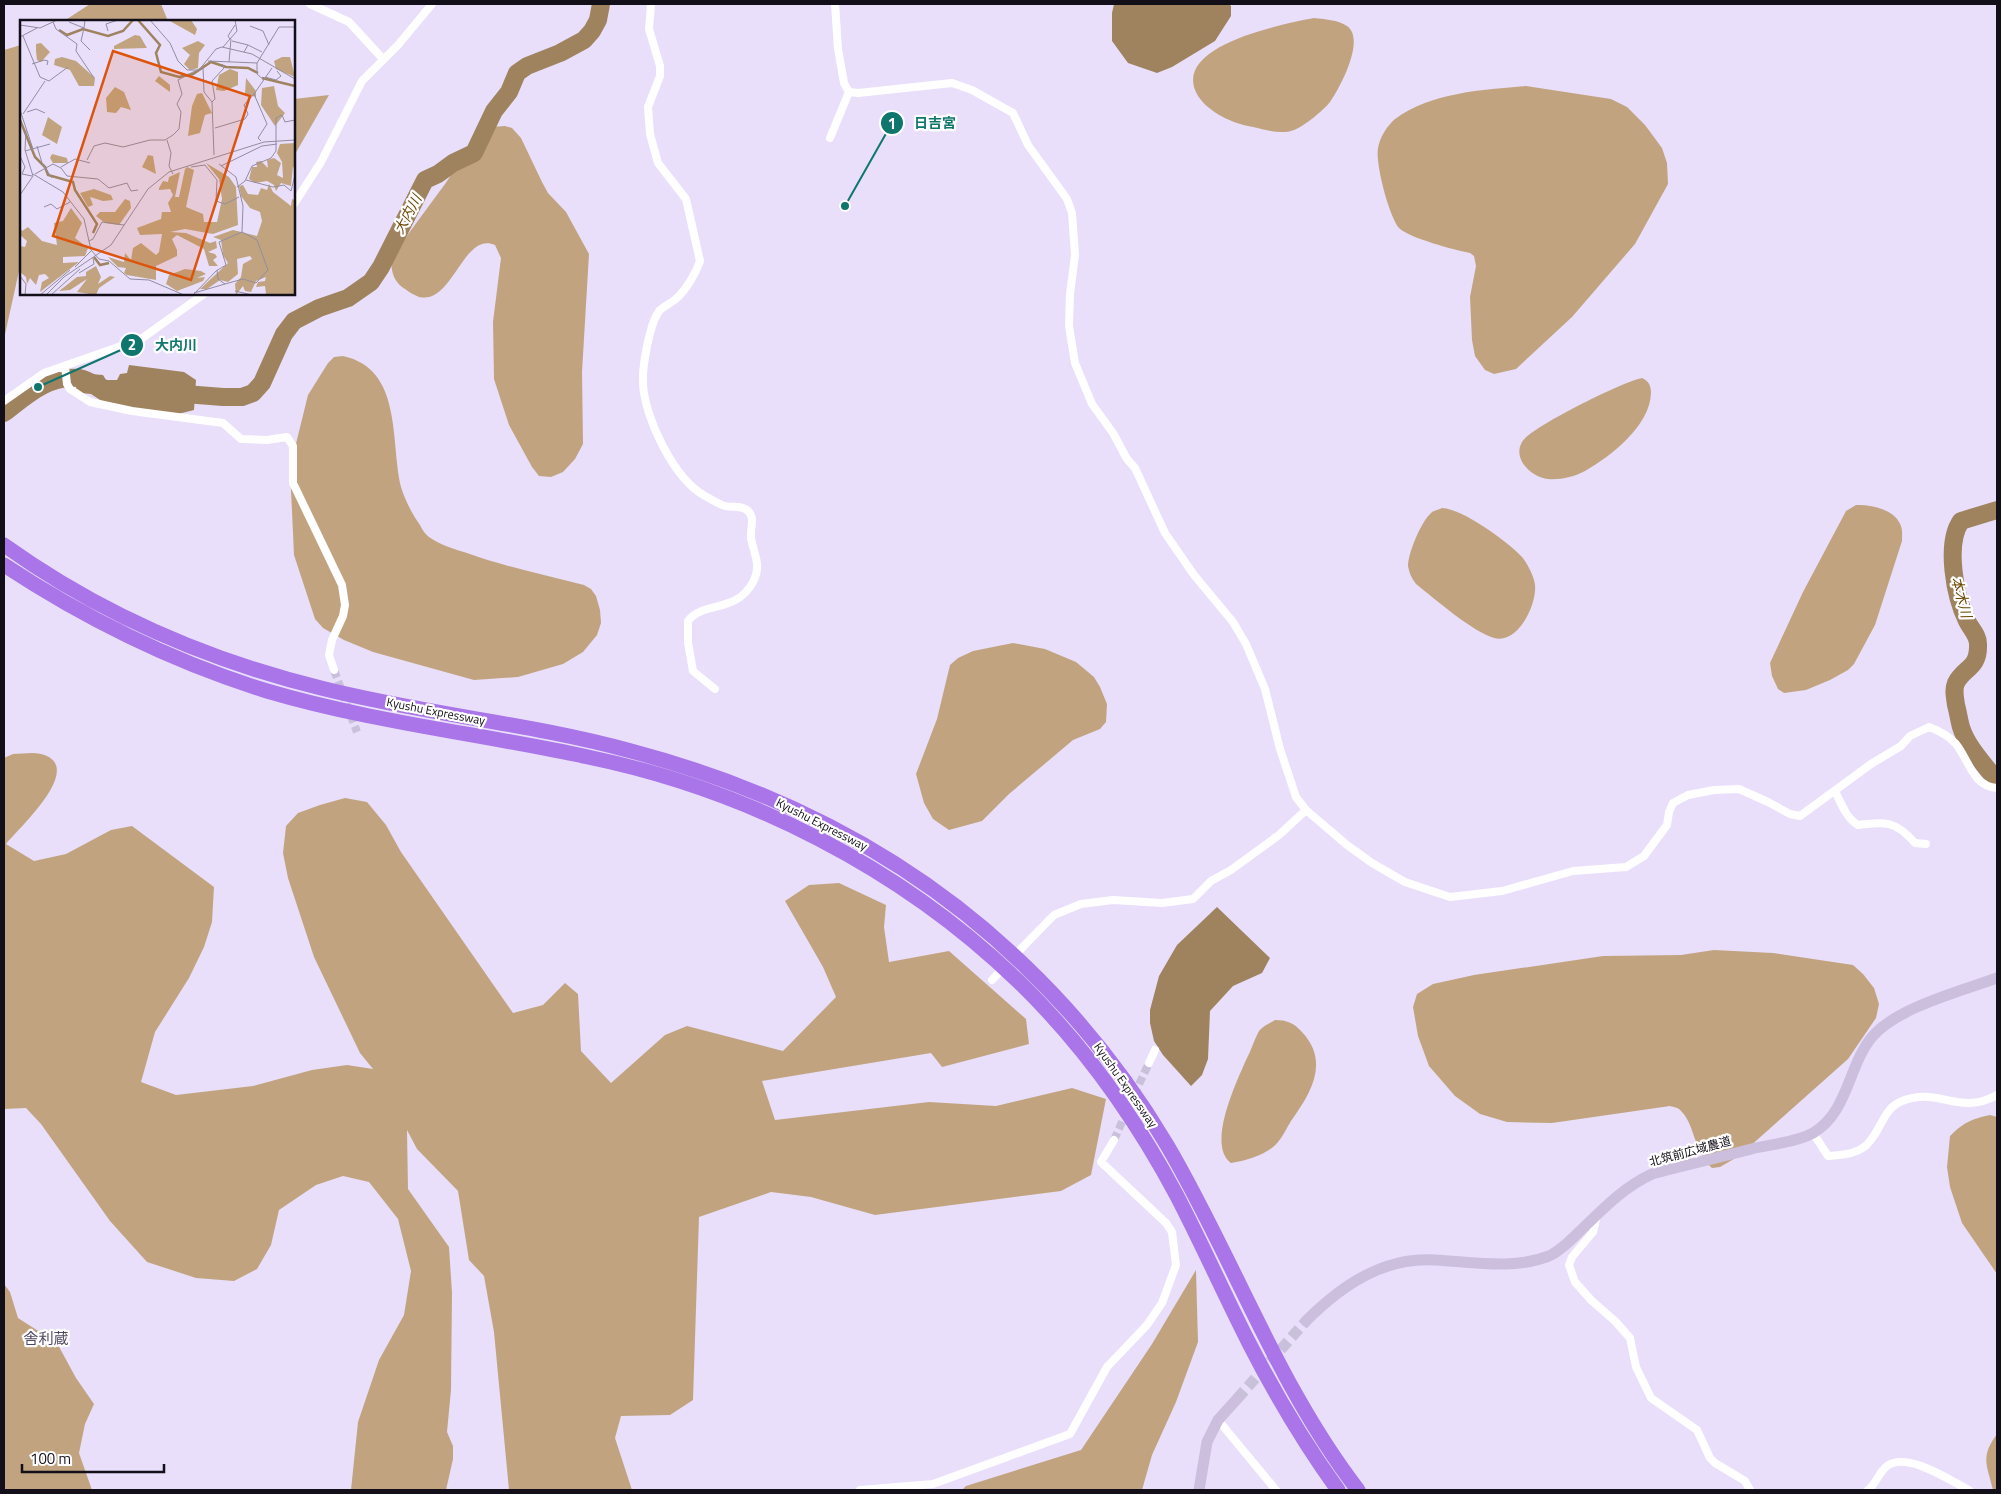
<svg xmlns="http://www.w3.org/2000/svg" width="2001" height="1494" font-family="'Titillium Web','Noto Sans JP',sans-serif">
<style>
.forest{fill:#c1a47f}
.water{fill:#9f835f}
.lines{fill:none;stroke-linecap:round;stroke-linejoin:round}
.river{stroke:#9f835f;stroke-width:18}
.street-tunnel{stroke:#c9c0d9;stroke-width:8;stroke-dasharray:8 4;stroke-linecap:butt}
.secondary-tunnel{stroke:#c9c0d9;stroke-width:11;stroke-dasharray:11 5.5;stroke-linecap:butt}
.street{stroke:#fff;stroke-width:8}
.secondary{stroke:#ccbfde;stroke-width:11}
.highway{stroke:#a975e8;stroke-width:15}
.labels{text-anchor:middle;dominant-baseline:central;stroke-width:4.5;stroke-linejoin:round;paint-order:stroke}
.street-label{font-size:12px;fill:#130f18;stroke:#fff}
.water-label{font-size:14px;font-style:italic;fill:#6c4600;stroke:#fff}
.quarter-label{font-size:15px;fill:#524960;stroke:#fff}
.inset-river{fill:none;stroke:#9f835f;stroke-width:2.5}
.inset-road{fill:none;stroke:#938ca0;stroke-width:1}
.view{fill:#dd550d;fill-opacity:0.15;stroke:#dd550d;stroke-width:2.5}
.inset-edge{fill:none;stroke:#130f18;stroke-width:2.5}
.leader{fill:none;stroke:#0f766e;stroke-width:2}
.callout-dot{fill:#0f766e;stroke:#fff;stroke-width:2}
.mark-label{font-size:15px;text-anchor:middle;font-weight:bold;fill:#fff}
.callout-label{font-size:14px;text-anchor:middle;font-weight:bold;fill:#0f766e;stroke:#fff;stroke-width:4.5;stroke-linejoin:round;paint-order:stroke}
</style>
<rect width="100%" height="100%" fill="#e9dffb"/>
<path class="forest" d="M90,4H161L168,21H64Z
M1314,18C1324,19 1338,20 1347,26C1366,39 1340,88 1330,102C1324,110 1303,127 1294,130C1281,135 1266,130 1253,127C1234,124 1209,113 1198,96C1168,46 1283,24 1314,18Z
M21,45V262L4,339V50Z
M1526,86L1611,99L1627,107L1645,125L1662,148L1667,163L1668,184L1635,244L1572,317L1516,369L1494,374L1485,370L1475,356L1472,340L1470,297L1476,266L1474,256L1470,253C1455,250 1409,238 1399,228C1389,216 1375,163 1378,148C1380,137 1387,126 1395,119C1432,92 1482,90 1526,86Z
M329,95L294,156V99Z
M505,126L512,128L521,138L542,182L548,193L566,212L589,254L582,372L583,444L575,459L563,472L551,477L539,476L532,467L509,425L494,379L493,322L501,258L495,245C463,231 453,305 419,297C414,295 409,292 405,289C393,282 390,269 392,256L445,184L479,133L490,127Z
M343,356C403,369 390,441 401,487C405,500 412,514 420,525C422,529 425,534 429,537C440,545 454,549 467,553C506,567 545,575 584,585L591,589L596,596L600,610L601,623L597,635L583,652L563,664L518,677L474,680L373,652L344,640L323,628L315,619L294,555L290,468L308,395L328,363L334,357Z
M1642,378C1649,381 1651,386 1651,393C1650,426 1611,456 1585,471C1574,477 1560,480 1548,479C1532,478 1512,459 1522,442C1529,428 1624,381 1642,378Z
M1856,505C1869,504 1892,509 1899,522C1903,528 1902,534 1902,541L1875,625L1854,664L1848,670L1830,680L1806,690L1784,693L1778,689L1772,676L1770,663L1803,592L1846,511Z
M1442,508C1463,509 1507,541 1522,557C1527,563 1534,576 1535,585C1537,604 1518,645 1494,638C1473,632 1435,599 1416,584C1412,579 1409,573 1408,566C1408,553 1421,522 1431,513C1434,510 1438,510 1442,508Z
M1013,643L1045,649L1076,662L1094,677L1100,687L1107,704L1106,722L1100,729L1073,740L1009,794L982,821L949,830L933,819L924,803L916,774L937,719L950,665L958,658L973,651Z
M13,754C22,754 32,752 41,754C88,766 17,830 6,844L34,861L66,854L111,830L132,826L214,887L212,922L204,947L189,978L155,1032L141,1082L176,1095L253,1086L312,1070L347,1065L373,1069L360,1053L314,957L288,878L283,853L286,826L298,813L320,805L345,798L367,802L386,825L401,852L513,1013L543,1005L565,983L578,994L581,1051L611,1083L665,1035L687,1026L783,1051L836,997L823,967L785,901L809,885L839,883L886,905L884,927L889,962L949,951L1026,1019L1029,1044L942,1067L931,1053L762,1081L775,1120L929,1102L996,1106L1072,1088L1106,1099L1091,1175L1061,1191L875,1215L811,1197L771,1192L699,1217L693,1400L670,1415L621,1416L615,1438L632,1490H509L494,1332L484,1276L469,1260L458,1191L417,1149L407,1130L408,1189L449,1247L452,1293L451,1390L447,1432L453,1446V1459L446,1490H351L358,1422L379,1360L404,1315L411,1271L398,1219L369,1182L343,1176L316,1185L279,1210L271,1245L257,1269L234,1281L196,1278L147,1262L110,1221L41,1124L26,1108L4,1109V758Z
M1714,950L1773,953L1853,965L1863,974L1874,988L1879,1004L1876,1018L1848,1059L1739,1156L1720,1167L1712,1168C1694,1151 1694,1123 1681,1111C1679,1108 1674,1107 1670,1106L1552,1123L1507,1122L1480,1114L1455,1096L1429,1066L1418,1036L1413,1007L1417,994L1433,984L1474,975L1603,956L1681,955Z
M1275,1020C1287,1020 1294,1023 1302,1032C1330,1062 1311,1093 1291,1121C1286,1129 1281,1141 1273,1147C1262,1156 1245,1161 1231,1163C1206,1145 1237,1081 1246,1060C1251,1051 1254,1040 1259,1031C1263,1026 1270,1023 1275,1020Z
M1990,1115L1997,1117V1274L1962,1223L1950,1187L1947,1167L1950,1136C1963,1123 1971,1119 1990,1115Z
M1196,1270L1198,1342L1176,1402L1152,1455L1142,1490H962L966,1486L1081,1450L1152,1344Z
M4,1284L10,1292L18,1318L57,1343L76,1378L94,1404L85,1424L79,1453L92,1490H4Z
M1997,1434V1490H1993C1987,1465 1980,1457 1997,1434Z"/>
<path class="water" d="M1114,4H1229L1231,6V16L1215,41L1172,67L1157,73L1128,63L1112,41V13Z
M129,365L184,372L196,380L194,410L178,414L106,404L91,394L81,393L75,390L79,381V373L103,375L106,380H117L120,374L127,373Z
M1217,907L1270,958L1262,973L1233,986L1210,1011L1208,1059L1202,1075L1191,1086L1163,1055L1154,1041L1150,1023V1010L1159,976L1177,945Z"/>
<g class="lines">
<path class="river" d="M172,393L223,397H242L253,393L262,383L284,334L294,321L319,308L348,298L371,282L381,267L425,180L438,174L453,163L474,153L494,111L509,92L517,73L527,66L560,53L584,40L592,31L598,20L601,4
M4,413C26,396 48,375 79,378C86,379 94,385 101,387
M1997,510L1961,521C1945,544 1955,597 1967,621C1971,629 1978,635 1978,644C1979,669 1964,667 1956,683C1953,690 1955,697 1956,705C1958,712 1959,720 1961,727C1967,747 1985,765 1997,781"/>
<path class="street-tunnel" d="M334,670L357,732
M1134,1095L1149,1063
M1114,1140L1126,1113"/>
<path class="secondary-tunnel" d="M1237,1399L1306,1321"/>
<path class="street" d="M310,4L349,22L383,59
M651,4L649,29L660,66V76L648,107L650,134L658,163L686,199L700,261C696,273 687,288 678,297C673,302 666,305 660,310C650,321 642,367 643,383C644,417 674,479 705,496C711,499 718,504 725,506C732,508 740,505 747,510C756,517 750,528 751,538C754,555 762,565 753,582C736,614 702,601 688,621V643L693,671L715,689
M835,4L838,49L844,83L849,92
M849,92L858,93L952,83L972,90L1013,113L1028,145L1067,199L1072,213L1075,255L1070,294L1069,326L1075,363L1092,404L1113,433L1127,459L1135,468L1165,533L1194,575L1233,622L1246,644L1265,689L1280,749L1296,797L1306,810L1347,845L1372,863L1405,882L1450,897L1502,891L1573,871L1626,867L1644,856L1667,825L1669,812L1673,803L1688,795L1714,790L1739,789L1768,802L1790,814L1800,816L1871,764L1901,746L1910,736L1929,727C1940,731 1948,735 1956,744C1969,760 1973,787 1997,788
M830,138L849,92
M294,204L321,162L362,81L398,45L432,4
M65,366L67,384L70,389L90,402L132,411L223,423L241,439L267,440L287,437L293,446V483L342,585L345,605L343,616L332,640L329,655L334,670
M4,401L44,373L141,339L204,294
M1835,791C1841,803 1846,818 1858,825C1885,821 1896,821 1915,843L1926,844
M1012,958L1054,915L1081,904L1113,900L1162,903L1193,899L1211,881L1231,870L1279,835L1306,810
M992,980L1005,966
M1149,1063L1155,1050
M1813,1133L1828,1156C1842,1155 1861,1154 1870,1141C1881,1129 1884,1109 1900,1102C1938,1085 1958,1117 1997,1095
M1597,1215L1593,1232L1572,1257L1569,1265L1575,1282L1591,1300L1616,1322L1630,1338L1636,1367L1651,1398L1697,1430L1710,1458L1715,1463L1745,1481L1750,1490
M1218,1420L1276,1490
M860,1490L933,1484L1070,1434L1107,1367L1147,1325L1162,1303L1176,1265L1172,1232L1166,1223L1101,1162L1114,1140
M1868,1490C1876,1484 1879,1472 1887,1466C1907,1451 1951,1481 1969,1490"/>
<path class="secondary" d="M1306,1321C1341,1286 1384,1256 1436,1260C1473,1262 1513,1270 1549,1256C1560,1251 1570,1241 1578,1233C1602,1210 1622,1188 1652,1174C1686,1165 1721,1157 1755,1148C1773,1144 1797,1142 1813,1133C1848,1113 1848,1066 1872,1037C1896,1008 1961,991 1997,978
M1199,1490L1207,1442L1218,1420L1237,1399"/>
<path class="highway" d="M4,545C99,613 207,660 321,688C423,714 529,723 631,751C779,790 915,859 1026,967C1080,1019 1129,1081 1167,1145C1234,1259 1277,1385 1358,1490
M4,565C86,619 173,662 267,691C372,722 481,734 588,757C748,790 901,868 1018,981C1082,1043 1135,1117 1177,1196C1202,1244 1224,1294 1249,1343C1275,1394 1304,1443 1338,1490"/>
</g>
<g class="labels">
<g class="street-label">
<text transform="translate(436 711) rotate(11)">Kyushu Expressway</text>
<text transform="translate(822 824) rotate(27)">Kyushu Expressway</text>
<text transform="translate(1126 1085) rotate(55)">Kyushu Expressway</text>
<text transform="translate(1690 1151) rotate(-15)">北筑前広域農道</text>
</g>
<g class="water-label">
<text transform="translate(407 214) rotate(-62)">大内川</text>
<text transform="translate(1962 597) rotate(75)">本木川</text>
</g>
<g class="quarter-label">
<text x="46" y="1338">舎利蔵</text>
</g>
</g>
<g transform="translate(20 20)">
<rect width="275" height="275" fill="#e9dffb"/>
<path d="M171,0L177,9L175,15L148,0ZM115,15L120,16L127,28L94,29V26ZM178,21L185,25L179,33L178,48L170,50L164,44L170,35L162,28ZM21,23L30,32L21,42L17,40L16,31V24ZM42,37L56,41L75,58L74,66H59L50,50L34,45L35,39ZM262,37H270L275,57L256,49L254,41ZM210,49L218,52V65L204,71L196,70L199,55ZM139,56L150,65V72L135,61ZM226,58L236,71V77L225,74ZM254,66L258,86L265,93L255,106L241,85L242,68ZM95,67L104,72L111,90L101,87L96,93L87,92L86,78ZM182,73L192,93L185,95L180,113L168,116L172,86L177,74ZM28,97L42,107L37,124L22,115ZM275,123V151L273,146L271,166L261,163L256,171L254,165L247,161L235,163L229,159L232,147H237L236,142L241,141L248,148L247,140L254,138L261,143L257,155L263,158L262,142L257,133L260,124ZM32,134L47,138L48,143H33L30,138ZM128,135L133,136L136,154L122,147ZM186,143L209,157L216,167L218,205L193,214L165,209L150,212L166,213L190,223L196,221L197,228L188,232L195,234L197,237L193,240L198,246H189L184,229L157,215L152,219L157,230V236L136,246V260L107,255L104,253L106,248L98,247L88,237L104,242L105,233L111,240L113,228L121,223L136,235L139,232L142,214L120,215L117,208L141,199L142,192H151L148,183L153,175L150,169L139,170V168L143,161L148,162L149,157L160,152L155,177H159L165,149L167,147L174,150L166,187L183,194L184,202H197L202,179L199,159ZM249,164L253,172L271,186L272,179L275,180V275H240L246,274L245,266L236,267L238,262L245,261L246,257L236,261L231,272L225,271L223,266L216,275L215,264L221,257L223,244L232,239L230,236L217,239L218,254L208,262L200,260L187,269H180L208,243L203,235L201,220L193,217L213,210L237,216L242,201L240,192L230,188L221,176L219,166L223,165L228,174L238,175L241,168L247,170ZM74,169L91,175L93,180L83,181L70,177L73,185L68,187L60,173ZM105,179L110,181L111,188L99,205L85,203L76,196L80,192H95ZM51,188L62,203L55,218L68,228L65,236L43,237V243L59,242L20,272L22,262L29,258L25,254L19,255L16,265L10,258L7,264L6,257L0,252V226L5,227L7,221L0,215V207L2,211L8,207L22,221L37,225L34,203L43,201ZM76,246L81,257L78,264L90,256L95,257L79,268L76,275L57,272L67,259L50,270L39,271L57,257L66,256V252ZM165,249L181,251L186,254L177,258L185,257L183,261L157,271L146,264L149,255Z" fill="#c1a47f"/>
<path class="inset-river" d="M118,0L140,25L136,33L141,52L159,57L173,54L191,42L206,47L228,48L238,53M39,10L47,15L63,9L88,16L103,11L113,0M242,58L275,66M0,100L15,137L25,147L28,155L53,162L55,170L77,204L73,213M74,237L80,245L89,243"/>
<path class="inset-road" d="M130,0L150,23L158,41L167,50H179L196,29L202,27L232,34L275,59M33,2L36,9L57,24L56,31L74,58M49,2L64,8L65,0M0,5L20,8L37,0M230,6L243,11L249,25M64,8L61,21L70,30M88,11L86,4L98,0M3,16L20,57L29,61L48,47M0,17L17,8M210,19L208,16L215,5M212,21L228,25M203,27L217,11L215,0M224,32L228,25L242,32M188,41L237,43L259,7H275M209,42L211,19M237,43V54L244,60M12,44L24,40L28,41L27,45M183,47L184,72L192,82L194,135M245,57L256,60L261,56L257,51M192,82L195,79L192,61L204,48L202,44M0,90L13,129M7,92L16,89L25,93M3,94L25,61M195,108L225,99L228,94L224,85L234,74M147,120L151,133L149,146L153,154M241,121L238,118L247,104L234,74L252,48M17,126L22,143L32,158M5,131L30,124M0,136L5,147L2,154L12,156M67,140L74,126L85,123L103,127L130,120H145L153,115L159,109L161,92L157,84L162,74L158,60L175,51M201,146L242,126L257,124M41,147L55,139L70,143M171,147L185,145L197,160L196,181L205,184L219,177M13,154L43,172L64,199L71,230L79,239L89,241L110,259L129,260L164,275M15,154L33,144L41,148L47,156L78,159L89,168L107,163L111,171L118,170M226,160L253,167L264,165L271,171L275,155M217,167L225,161L232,146L251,138L256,131V98L262,95L265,102L275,100M0,175L13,156L5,130L6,110M24,187L31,184L37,189L50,182M69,221L73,219L82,202L104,205M55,247L71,231M59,253L74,244L73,238M0,256L6,264L5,275M205,264L223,259L236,263L248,250L237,220L222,212M215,271L232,275M174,273L205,264L198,259L197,250M20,275L50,250M26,275L44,257L91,225L128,169L149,152L244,122L275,120M31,275L60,249M173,275L196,251L206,245L199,222L222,212L223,186L216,157L199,144"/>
<path class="view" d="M93,31L230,76L171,260L33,216Z"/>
<rect width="275" height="275" class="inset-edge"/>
</g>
<path class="leader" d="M845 206L892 123M38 387L132 345"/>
<g class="callout-dot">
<circle cx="845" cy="206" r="5"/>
<circle cx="38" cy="387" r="5"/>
<circle cx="892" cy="123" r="12"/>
<circle cx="132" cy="345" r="12"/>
</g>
<g class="mark-label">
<text x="892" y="129">1</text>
<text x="132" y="350">2</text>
</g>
<g class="callout-label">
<text x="935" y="128">日吉宮</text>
<text x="176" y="350">大内川</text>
</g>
<rect width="2001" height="1494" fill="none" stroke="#130f18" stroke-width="10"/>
<path d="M22 1464v8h142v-8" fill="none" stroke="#130f18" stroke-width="2.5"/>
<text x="30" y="1464" font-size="15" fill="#130f18" stroke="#ffffff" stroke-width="4" paint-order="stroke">100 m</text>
</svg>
